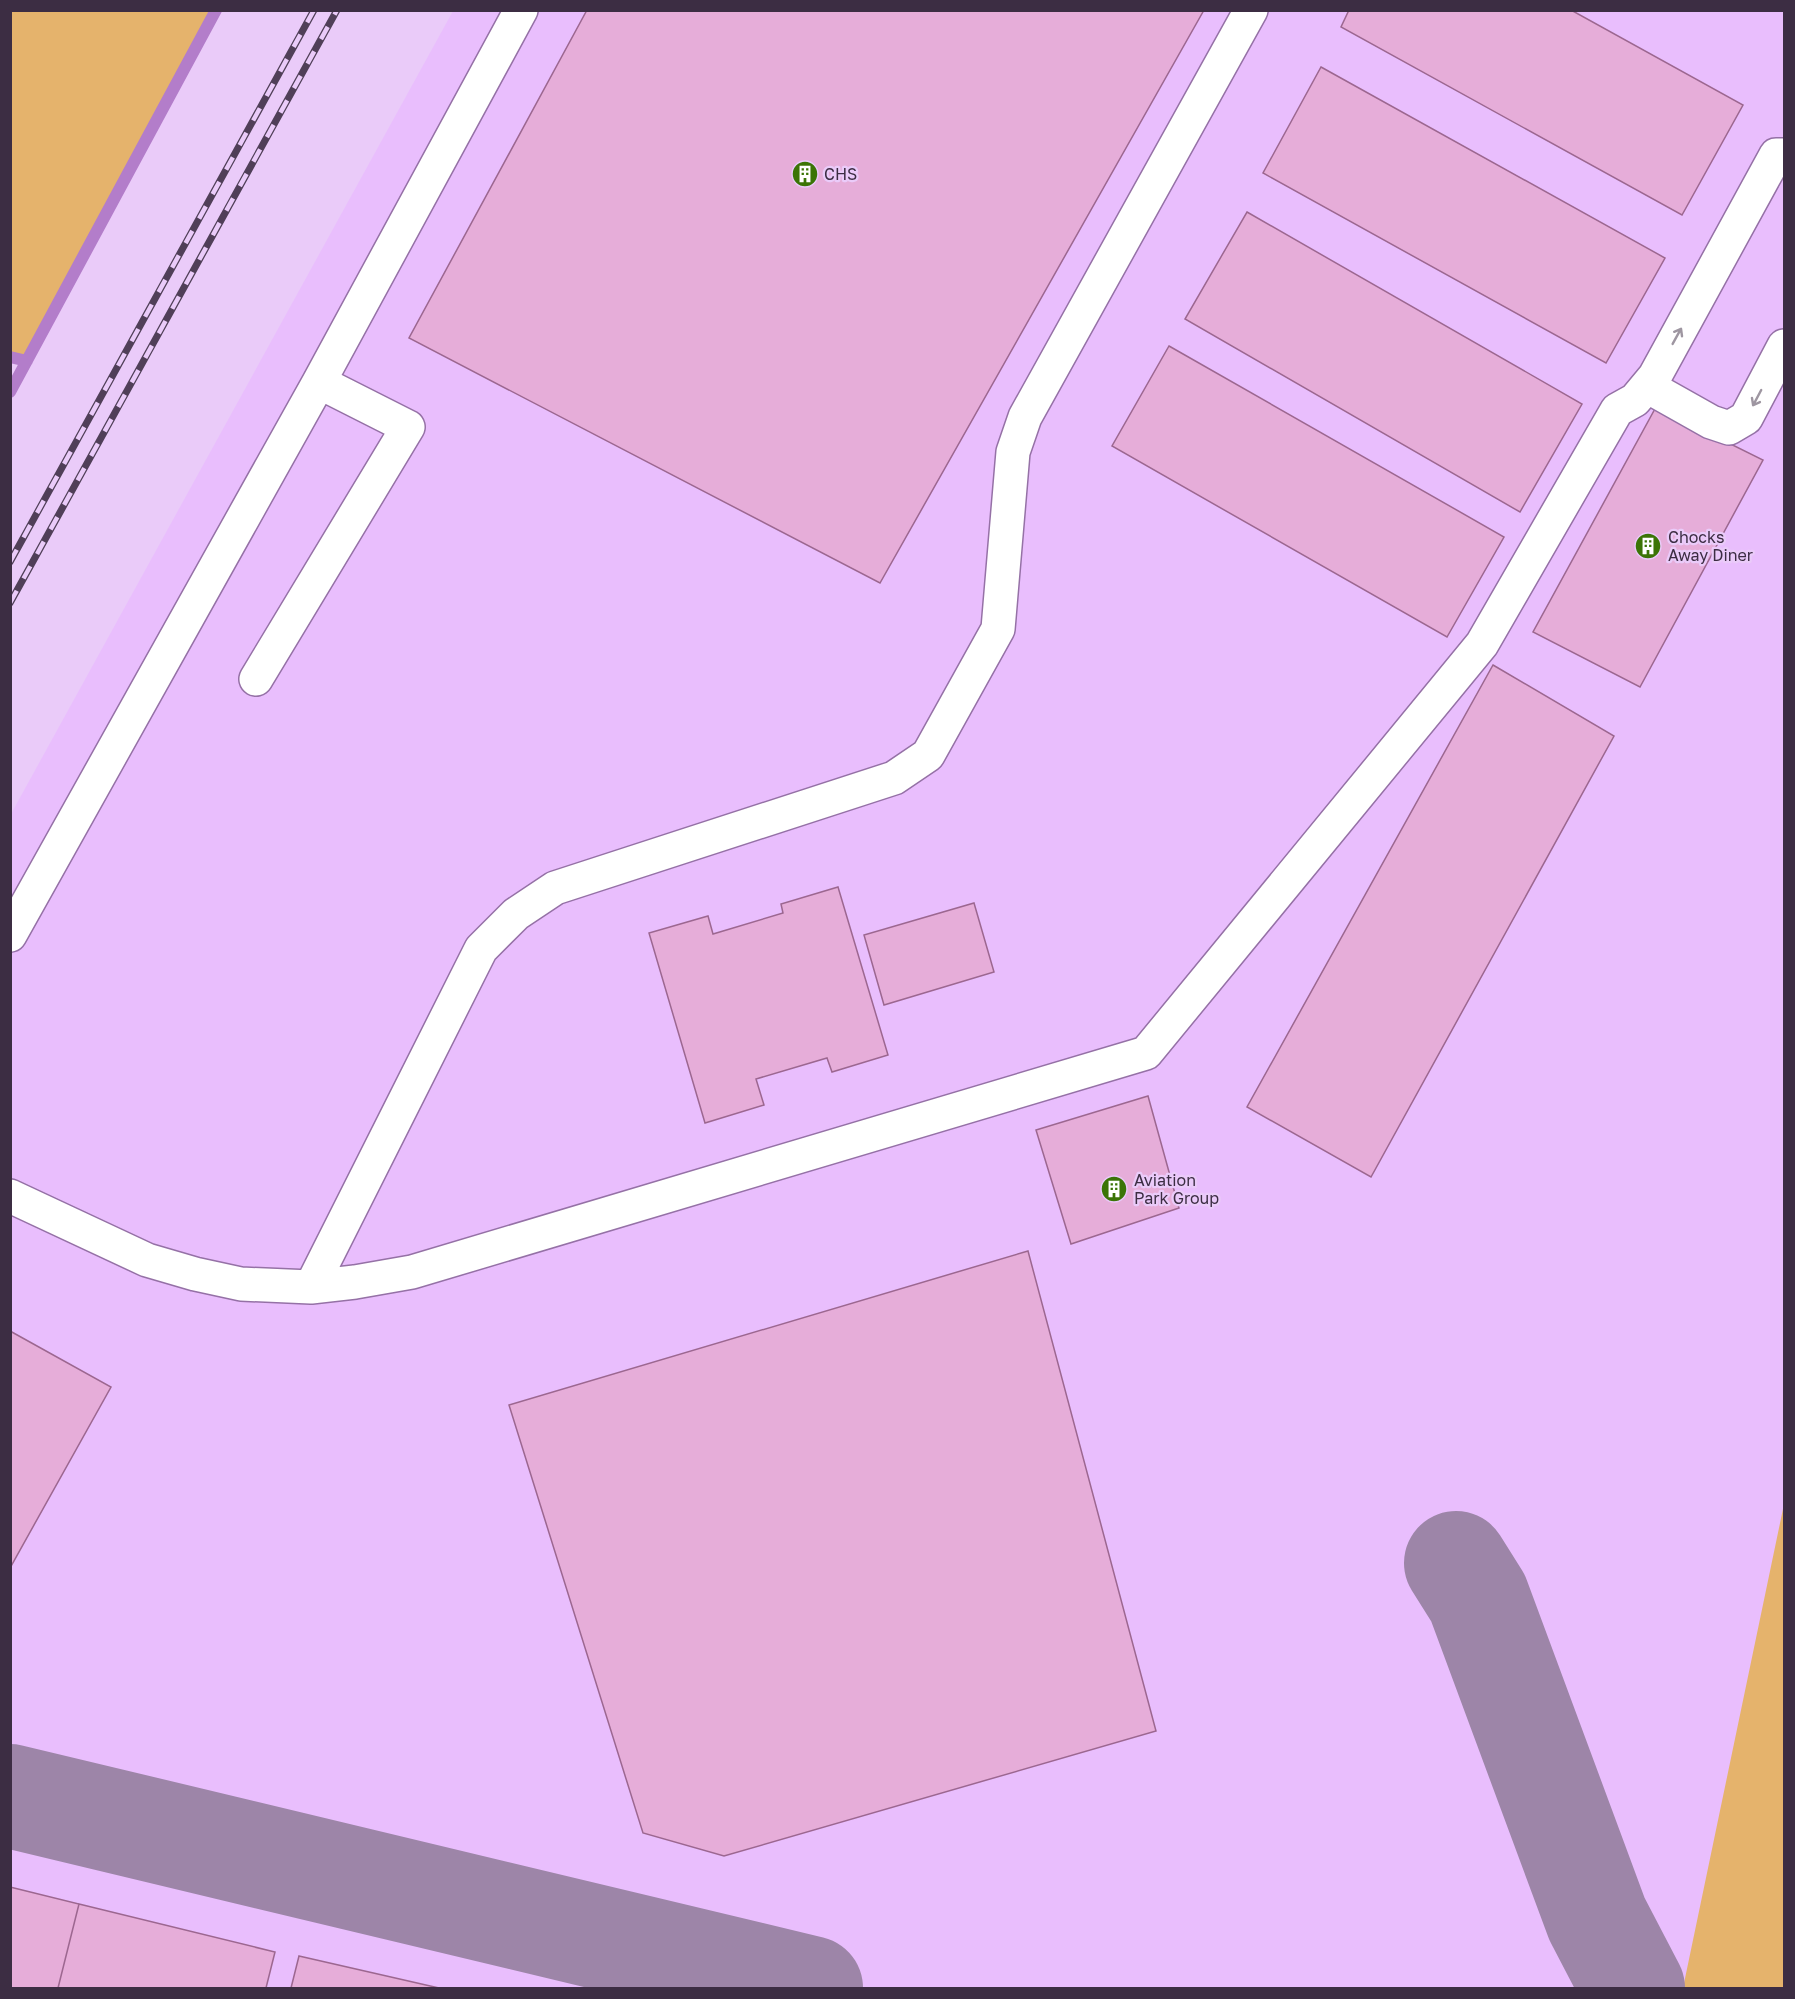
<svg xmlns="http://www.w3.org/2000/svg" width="1795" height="1999" font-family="'Golos Text',sans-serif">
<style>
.built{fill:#e9befd}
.green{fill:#e5b36c}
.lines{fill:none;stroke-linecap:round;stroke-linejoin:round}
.stream{stroke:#b37dca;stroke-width:12}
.taxiway{stroke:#9d85a8;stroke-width:104}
.building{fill:#e6add9;stroke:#9c6790;stroke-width:1.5}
.minor-casing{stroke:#9571a6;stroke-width:36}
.minor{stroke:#fff;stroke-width:33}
.rail-casing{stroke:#503f58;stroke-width:7}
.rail{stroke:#eacbf9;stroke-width:4.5;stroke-dasharray:14;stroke-linecap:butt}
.oneway{stroke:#9e96a1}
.labels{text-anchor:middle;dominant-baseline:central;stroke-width:4.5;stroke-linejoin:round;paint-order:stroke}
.poi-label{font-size:16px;fill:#3c2d43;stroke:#eacbf9;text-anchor:start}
</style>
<rect width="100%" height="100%" fill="#eacbf9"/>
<path class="built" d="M453,11H1784V1988H11V814Z"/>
<path class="green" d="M11,10L216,11L27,361L11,357Z
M1784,1504V1988H1683Z"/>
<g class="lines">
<path class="stream" d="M10,357L27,361
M10,392L216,10"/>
<path class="taxiway" d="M1456,1563L1478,1598L1597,1919L1633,1988
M10,1796L811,1988"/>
</g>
<path class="building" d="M587,10H1204L880,583L409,338Z
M1349,10H1571L1743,105L1682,215L1341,27Z
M1321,67L1665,258L1606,363L1263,173Z
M1247,212L1582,404L1520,512L1185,319Z
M1169,346L1504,537L1447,637L1112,446Z
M1656,407L1763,460L1640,687L1533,632Z
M1493,665L1614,736L1371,1177L1247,1107Z
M838,887L888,1055L832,1072L827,1058L756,1079L764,1105L705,1123L649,933L708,916L713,934L783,913L781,904Z
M974,903L994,972L884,1005L864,935Z
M1148,1096L1179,1208L1071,1244L1036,1130Z
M1028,1251L1156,1731L724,1856L643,1833L509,1405Z
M10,1331L111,1387L10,1568Z
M10,1887L79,1904L58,1988H10Z
M79,1904L275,1952L266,1988H58Z
M299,1956L439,1988H291Z"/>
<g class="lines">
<defs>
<path id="minor" d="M1647,386L1711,422L1729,428L1746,418L1784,346
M256,679L408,427L319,382
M10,935L319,382L521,10
M10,1196L147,1260L195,1274L241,1284L311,1287L355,1282L412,1272L1146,1053L1482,644L1617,410L1635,400L1655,376L1776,155H1784
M311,1287L481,949L516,914L555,888L894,778L928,755L998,629L1013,452L1025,417L1251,10"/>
</defs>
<use href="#minor" class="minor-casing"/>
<use href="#minor" class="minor"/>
<defs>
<path id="rail" d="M10,562L314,10
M10,603L337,10"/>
</defs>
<use href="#rail" class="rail-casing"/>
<use href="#rail" class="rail"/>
</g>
<defs><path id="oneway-shaft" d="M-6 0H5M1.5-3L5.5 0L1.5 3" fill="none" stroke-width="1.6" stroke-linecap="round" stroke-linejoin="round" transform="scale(1.5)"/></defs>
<g class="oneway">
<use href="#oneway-shaft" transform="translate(1677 336) rotate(-61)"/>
<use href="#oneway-shaft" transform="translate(1757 398) rotate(118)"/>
</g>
<defs>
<symbol id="building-disc" viewBox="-11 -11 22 22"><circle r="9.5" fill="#3b7406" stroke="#eacbf9"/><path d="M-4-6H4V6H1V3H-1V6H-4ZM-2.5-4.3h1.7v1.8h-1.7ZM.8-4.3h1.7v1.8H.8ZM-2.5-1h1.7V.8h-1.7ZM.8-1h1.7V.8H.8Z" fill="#fff"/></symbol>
</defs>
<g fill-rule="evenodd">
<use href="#building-disc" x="790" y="159" width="30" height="30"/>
<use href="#building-disc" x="1633" y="531" width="30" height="30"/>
<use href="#building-disc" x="1099" y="1174" width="30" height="30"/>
</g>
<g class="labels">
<g class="poi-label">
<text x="824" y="174">CHS</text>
<text x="1668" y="537">Chocks<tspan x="1668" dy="18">Away Diner</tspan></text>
<text x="1134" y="1180">Aviation<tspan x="1134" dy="18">Park Group</tspan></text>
</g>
</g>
<rect width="1795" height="1999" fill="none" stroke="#3c2d43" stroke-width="24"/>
</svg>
